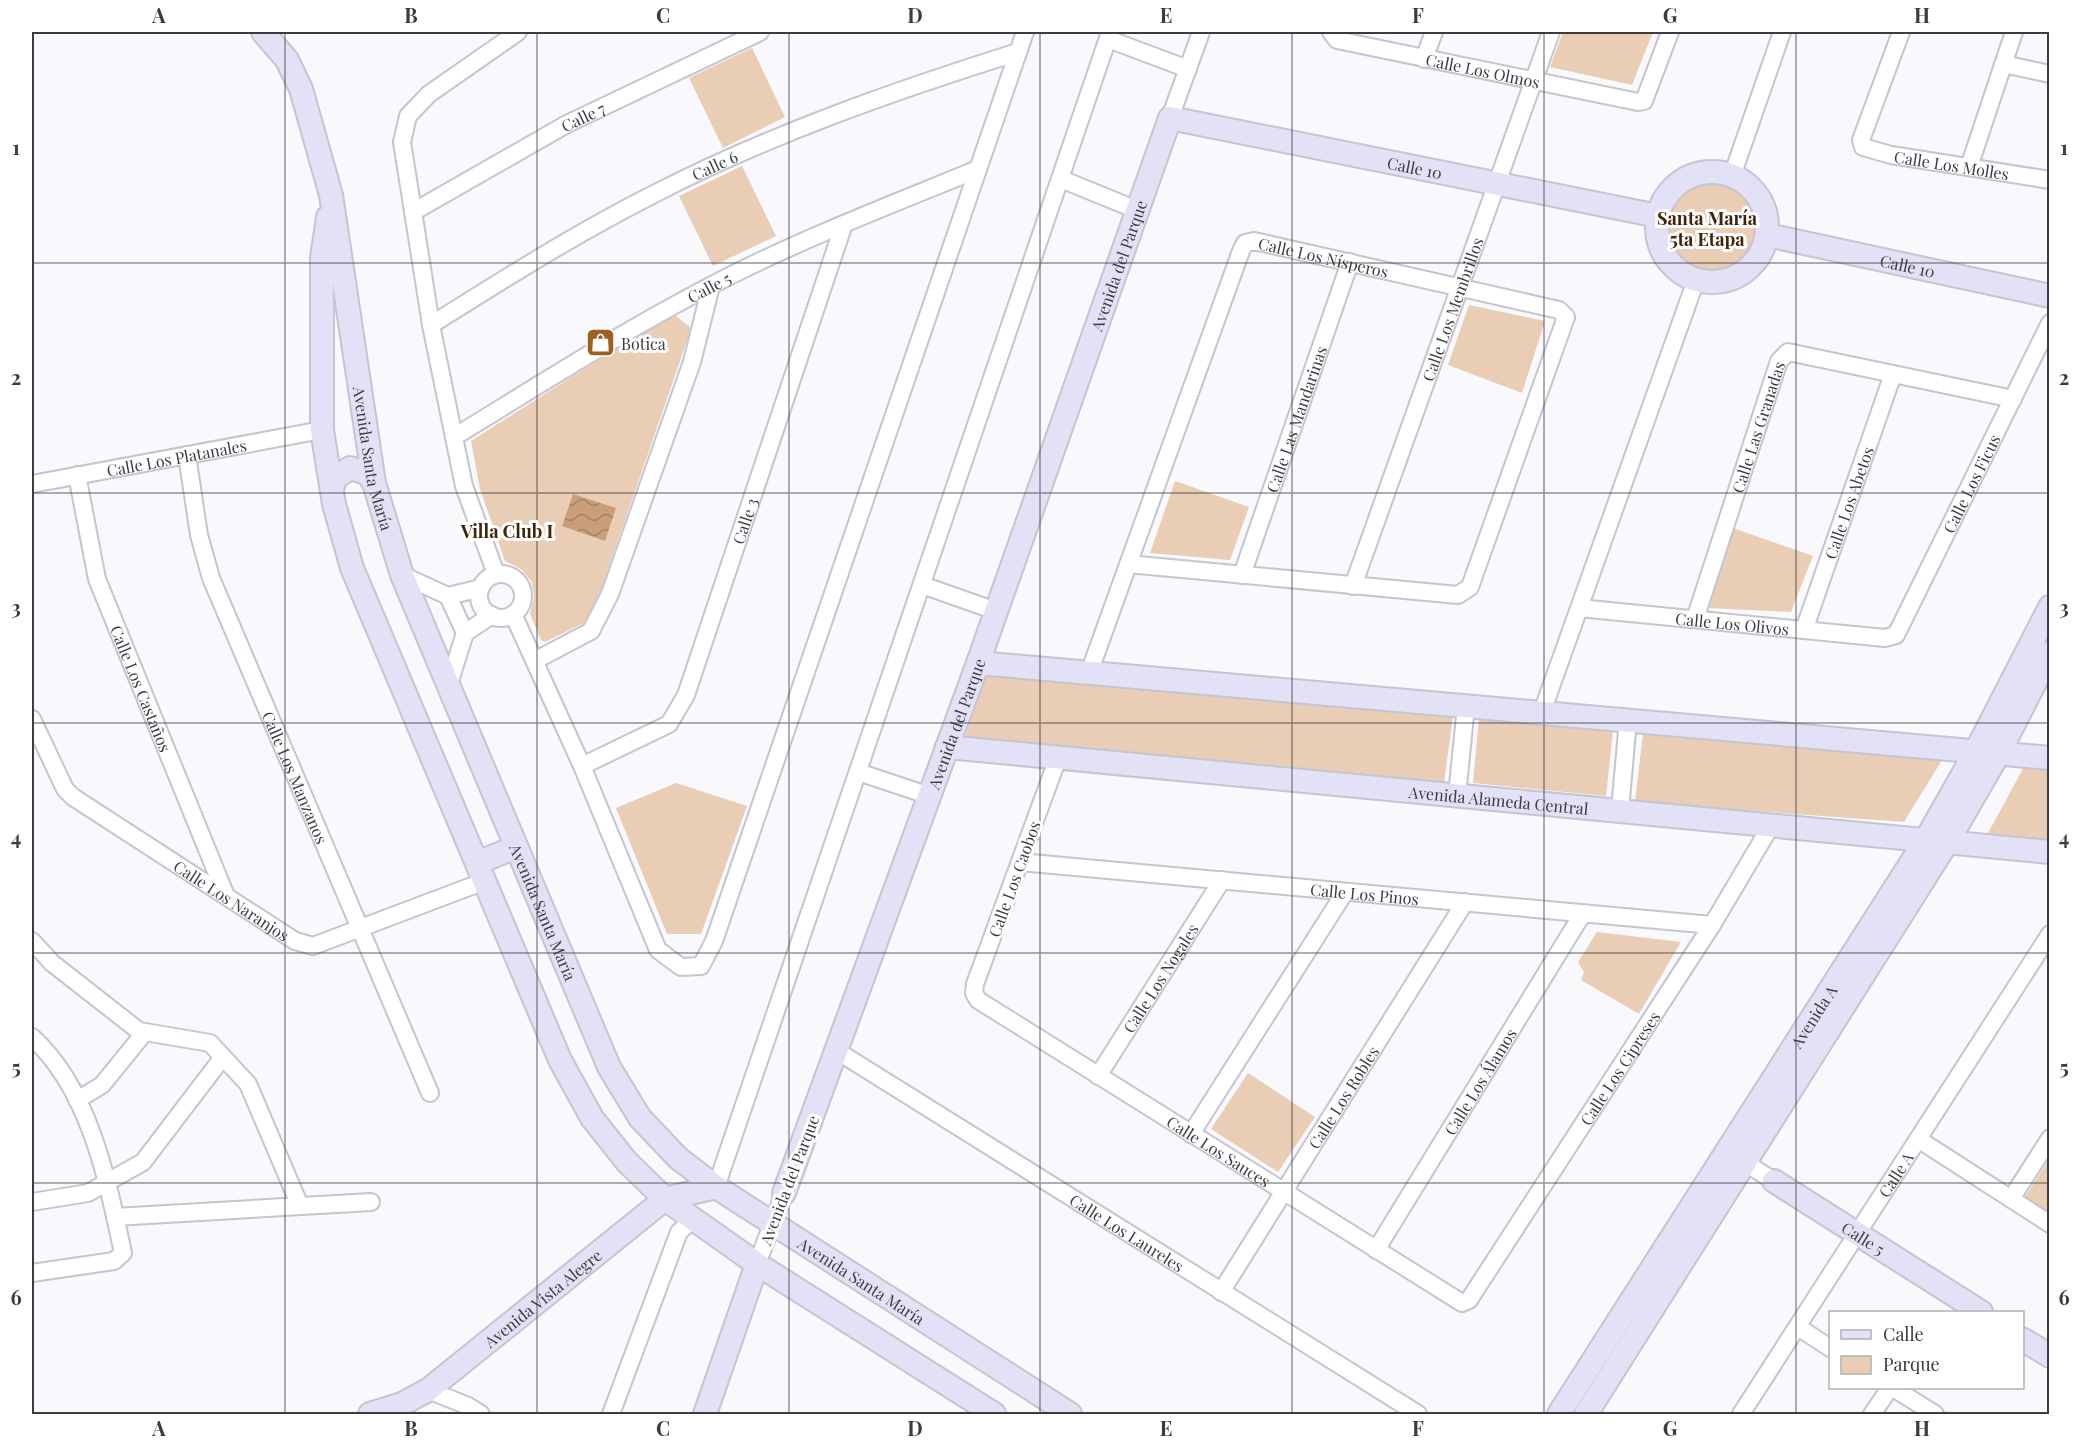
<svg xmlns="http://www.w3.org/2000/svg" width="2081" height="1446" font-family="'Playfair Display',serif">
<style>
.park{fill:#e9cdb5}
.water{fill:url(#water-waves)}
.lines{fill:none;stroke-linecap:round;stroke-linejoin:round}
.street-casing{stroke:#c5c4d1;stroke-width:20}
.secondary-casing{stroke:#c5c4d1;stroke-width:26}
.street{stroke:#fff;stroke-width:16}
.secondary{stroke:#e2e1f6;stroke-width:22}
.grid{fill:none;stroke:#3b3b40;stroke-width:1.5;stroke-opacity:0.55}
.labels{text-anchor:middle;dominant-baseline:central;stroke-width:6;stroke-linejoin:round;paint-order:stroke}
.street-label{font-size:16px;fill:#3b3b40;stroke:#fff}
.poi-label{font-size:16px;fill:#3b3b40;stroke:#fff;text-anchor:start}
.neighbourhood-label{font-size:18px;font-weight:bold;fill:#412406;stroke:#fff}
.neatline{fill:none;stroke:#3b3b40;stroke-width:2}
.grid-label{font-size:20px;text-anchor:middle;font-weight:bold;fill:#3b3b40}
</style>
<defs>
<pattern id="water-waves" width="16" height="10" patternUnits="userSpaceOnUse" patternTransform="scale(1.5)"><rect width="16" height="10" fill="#c99e78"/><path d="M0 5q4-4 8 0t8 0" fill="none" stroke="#a48264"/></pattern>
</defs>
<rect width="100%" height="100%" fill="#f8f8fd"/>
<path class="park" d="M1563,32H1653L1632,85L1550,67Z
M752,48L785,117L723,148L689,78Z
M742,166L776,236L713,266L679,196Z
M1667 227a45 45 0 1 1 90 0a45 45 0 1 1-90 0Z
M1469,305L1545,321L1522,393L1448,365Z
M671,316H676L690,327L689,335L592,616L588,621L545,642L541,640L530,614L534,597L532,582L521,569L505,561L480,489L471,441L576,374Z
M1175,481L1249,507L1230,560L1150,553Z
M1733,528L1813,556L1791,612L1707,608Z
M986,673L1453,716L1444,783L965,738Z
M1479,718L1613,731L1606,796L1473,783Z
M1643,733L1942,760L1904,822L1635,802Z
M2025,765L2049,768V840L1987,835Z
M676,783L747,806L701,934H667L616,808Z
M1597,932L1681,942L1639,1014L1581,980L1584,972L1578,962Z
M1248,1073L1315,1117L1278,1172L1211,1129Z
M2049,1159V1213L2025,1197Z"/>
<path class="water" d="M573,494L616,508L605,541L562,526Z"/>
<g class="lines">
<defs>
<g id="street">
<path id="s1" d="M1331,32L1337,40L1638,102L1644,101L1670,32"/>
<path id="s2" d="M1901,32L1861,140L1863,147L1891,155L2050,180"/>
<path d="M1108,39L1188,69"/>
<path d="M1424,59L1434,32"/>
<path d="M2003,64L2050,74"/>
<path d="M1170,118L1201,32"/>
<path d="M1969,167L2014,32"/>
<path d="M1732,176L1782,32"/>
<path d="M1061,179L1137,210"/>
<path id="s3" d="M413,212L567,124L760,32"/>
<path id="s4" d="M431,325C504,279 577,233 654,194C771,134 894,91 1018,52"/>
<path id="s5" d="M454,437C539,385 622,332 710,286C796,241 888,206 978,169"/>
<path id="s6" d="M187,455L199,535L211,578L430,1093"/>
<path id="s7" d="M77,475L97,579L226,896"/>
<path id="s8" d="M32,484L322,430"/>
<path d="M496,574L464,486L431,325L402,142L408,116L429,94L518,32"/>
<circle cx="501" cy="596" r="22"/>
<path d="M402,575L448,596L481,588"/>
<path id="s9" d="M1242,575L1350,262"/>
<path d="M922,585L996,611"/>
<path id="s10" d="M1353,586L1551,32"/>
<path d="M448,596L465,633"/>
<path id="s11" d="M1579,608L1885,638L1896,635L2050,323"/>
<path d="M513,614L582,766L658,950L681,967L701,966L714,941L1025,32"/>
<path id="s12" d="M1695,619L1779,361L1788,352L2013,399"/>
<path id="s13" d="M1804,630L1893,374"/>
<path d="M536,660L591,631L610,594L692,362L711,286"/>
<path id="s14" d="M1089,673L1241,251L1245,243L1254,241L1559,310L1566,317L1470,587L1458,595L1128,564"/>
<path d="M448,687L465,633L492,615"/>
<path d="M1542,712L1696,280"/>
<path id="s15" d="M32,719L65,789L73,797L295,941L313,946L485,881"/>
<path id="s16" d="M1058,758L975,984L974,993L978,1000L1462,1303L1469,1300L1712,925L1772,824"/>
<path id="s17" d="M582,766L669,724L686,695L844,224"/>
<path d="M858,772L930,796"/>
<path d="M1457,795L1466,706"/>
<path d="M1620,810L1628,720"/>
<path id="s18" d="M1020,862L1712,925"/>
<path d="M32,941L52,963L139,1031L210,1043L248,1084L300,1206"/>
<path d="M32,1037C90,1090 107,1179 123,1253L114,1261L32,1273"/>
<path id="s19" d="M837,1051L1418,1414"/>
<path id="s20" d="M1098,1076L1222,880"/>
<path d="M77,1100L102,1085L145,1032"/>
<path d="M1191,1134L1345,892"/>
<path d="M1918,1139L2050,1224"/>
<path d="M1747,1164L1774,1181"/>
<path d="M716,1187L1110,32"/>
<path d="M2011,1199L2050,1138"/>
<path d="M32,1202L88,1193L143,1162L223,1057"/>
<path d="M115,1217L371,1202"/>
<path id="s21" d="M1376,1250L1583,913"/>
<path d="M757,1264L784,1193"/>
<path id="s22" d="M1221,1292L1465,902"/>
<path d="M1798,1327L1830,1348"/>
<path d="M1893,1388L1935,1414"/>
<path d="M428,1390L468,1406L481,1414"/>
<path d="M611,1414L679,1232L693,1219"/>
<path id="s23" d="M1741,1414L2050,934"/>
<path d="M1872,1414L1890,1388"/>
</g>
<g id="secondary">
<path id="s24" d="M263,32L287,60L301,89L331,195L374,483L402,575L609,1067L640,1118L678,1158L716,1187L1070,1414"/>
<circle cx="1712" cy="227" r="55"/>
<path d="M328,217L322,258V430L334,504L352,568L560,1060L592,1118L627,1162L665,1199L757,1264L994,1414"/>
<path id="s25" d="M1767,235L2050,296"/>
<path d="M332,490L335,478L350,468L367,473L374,483"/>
<path d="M978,663L2050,758"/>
<path id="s26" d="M947,747L2050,852"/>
<path d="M477,863L516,847"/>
<path id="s27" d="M1774,1181L1981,1312"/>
<path id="s28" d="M784,1193L978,663L1170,118L1658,216"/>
<path d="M2022,1339L2050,1356"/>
<path id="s29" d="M370,1414L402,1404L428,1390L665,1199L716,1187"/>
<path d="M705,1414L757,1264"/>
<path id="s30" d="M1559,1414L1927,838L1976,751L2050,607"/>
<path d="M1586,1414L1948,841L1999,753L2050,653"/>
</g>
</defs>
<use href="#street" class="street-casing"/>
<use href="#secondary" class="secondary-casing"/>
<use href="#street" class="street"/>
<use href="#secondary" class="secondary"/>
</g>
<path class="grid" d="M285,32V1414M537,32V1414M789,32V1414M1040,32V1414M1292,32V1414M1544,32V1414M1796,32V1414M32,263H2050M32,493H2050M32,723H2050M32,953H2050M32,1183H2050"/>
<defs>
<symbol id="shop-square" viewBox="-11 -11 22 22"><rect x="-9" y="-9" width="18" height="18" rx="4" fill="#9d6023" stroke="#fff"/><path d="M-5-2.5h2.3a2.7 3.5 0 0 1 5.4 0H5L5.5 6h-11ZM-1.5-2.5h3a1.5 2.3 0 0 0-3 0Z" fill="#fff"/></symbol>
</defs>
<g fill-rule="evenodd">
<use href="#shop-square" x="584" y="326" width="33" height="33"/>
</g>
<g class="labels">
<g class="street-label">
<text stroke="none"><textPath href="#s1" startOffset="159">Calle Los Olmos</textPath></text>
<text stroke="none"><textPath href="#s3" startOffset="195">Calle 7</textPath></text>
<text stroke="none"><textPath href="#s2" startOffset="213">Calle Los Molles</textPath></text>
<text stroke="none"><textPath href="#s4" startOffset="326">Calle 6</textPath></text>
<text stroke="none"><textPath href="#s28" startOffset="1392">Calle 10</textPath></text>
<text stroke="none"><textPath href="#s14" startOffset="538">Calle Los Nísperos</textPath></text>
<text stroke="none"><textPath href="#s28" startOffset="986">Avenida del Parque</textPath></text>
<text stroke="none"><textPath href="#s25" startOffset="144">Calle 10</textPath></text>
<text stroke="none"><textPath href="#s5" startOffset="296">Calle 5</textPath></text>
<text stroke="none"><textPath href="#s10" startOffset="294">Calle Los Membrillos</textPath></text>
<text stroke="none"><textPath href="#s9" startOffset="165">Calle Las Mandarinas</textPath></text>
<text stroke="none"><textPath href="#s12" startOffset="202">Calle Las Granadas</textPath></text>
<text stroke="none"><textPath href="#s8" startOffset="147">Calle Los Platanales</textPath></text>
<text stroke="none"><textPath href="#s24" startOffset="446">Avenida Santa María</textPath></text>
<text stroke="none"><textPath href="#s11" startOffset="488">Calle Los Ficus</textPath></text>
<text stroke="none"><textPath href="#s13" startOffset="135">Calle Los Abetos</textPath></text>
<text stroke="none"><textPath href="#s17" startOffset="314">Calle 3</textPath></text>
<text stroke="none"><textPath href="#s11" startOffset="154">Calle Los Olivos</textPath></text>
<text stroke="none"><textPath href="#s7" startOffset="224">Calle Los Castaños</textPath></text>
<text stroke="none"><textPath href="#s28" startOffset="500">Avenida del Parque</textPath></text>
<text stroke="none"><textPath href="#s6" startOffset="342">Calle Los Manzanos</textPath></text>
<text stroke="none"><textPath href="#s26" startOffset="554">Avenida Alameda Central</textPath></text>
<text transform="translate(1014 879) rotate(-70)">Calle Los Caobos</text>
<text stroke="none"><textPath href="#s18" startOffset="346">Calle Los Pinos</textPath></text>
<text stroke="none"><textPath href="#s15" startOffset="278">Calle Los Naranjos</textPath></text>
<text stroke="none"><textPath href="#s24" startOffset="932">Avenida Santa María</textPath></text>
<text stroke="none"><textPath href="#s20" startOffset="116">Calle Los Nogales</textPath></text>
<text stroke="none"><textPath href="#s30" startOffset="472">Avenida A</textPath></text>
<text stroke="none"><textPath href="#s16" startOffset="1113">Calle Los Cipreses</textPath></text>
<text stroke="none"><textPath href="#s21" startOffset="198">Calle Los Álamos</textPath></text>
<text stroke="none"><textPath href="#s22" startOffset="230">Calle Los Robles</textPath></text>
<text stroke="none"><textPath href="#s16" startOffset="542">Calle Los Sauces</textPath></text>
<text stroke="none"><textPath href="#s23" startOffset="285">Calle A</textPath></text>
<text transform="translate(789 1180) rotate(-69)">Avenida del Parque</text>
<text stroke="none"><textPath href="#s19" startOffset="342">Calle Los Laureles</textPath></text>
<text stroke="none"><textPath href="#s27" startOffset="106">Calle 5</textPath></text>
<text stroke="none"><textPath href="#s24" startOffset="1436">Avenida Santa María</textPath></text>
<text stroke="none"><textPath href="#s29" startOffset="210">Avenida Vista Alegre</textPath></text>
</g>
<g class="poi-label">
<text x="621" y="343">Botica</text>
</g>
<g class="neighbourhood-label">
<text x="1707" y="218">Santa María<tspan x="1707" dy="21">5ta Etapa</tspan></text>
<text x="507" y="531">Villa Club I</text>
</g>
</g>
<rect width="2081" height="1446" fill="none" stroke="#ffffff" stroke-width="66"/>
<rect x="1829" y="1311" width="195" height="78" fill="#ffffff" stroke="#b1b1b3" stroke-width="1.5"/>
<rect x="1841" y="1330" width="30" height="9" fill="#e2e1f6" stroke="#b1b1b3" stroke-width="1.5"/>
<text x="1883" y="1341" font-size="18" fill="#3b3b40">Calle</text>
<rect x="1841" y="1356" width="30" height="18" fill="#e9cdb5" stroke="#b1b1b3" stroke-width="1.5"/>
<text x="1883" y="1371" font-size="18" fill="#3b3b40">Parque</text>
<rect x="33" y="33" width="2015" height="1380" class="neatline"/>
<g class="grid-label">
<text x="159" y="23">A</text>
<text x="411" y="23">B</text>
<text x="663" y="23">C</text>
<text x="915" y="23">D</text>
<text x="1166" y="23">E</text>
<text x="1418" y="23">F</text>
<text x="1670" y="23">G</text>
<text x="1922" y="23">H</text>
<text x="16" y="155">1</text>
<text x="2064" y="155">1</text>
<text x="16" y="385">2</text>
<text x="2064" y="385">2</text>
<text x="16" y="615">3</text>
<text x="2064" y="615">3</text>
<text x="16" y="845">4</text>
<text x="2064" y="845">4</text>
<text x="16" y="1075">5</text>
<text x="2064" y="1075">5</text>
<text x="16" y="1305">6</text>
<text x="2064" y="1305">6</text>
<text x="159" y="1436">A</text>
<text x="411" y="1436">B</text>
<text x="663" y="1436">C</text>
<text x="915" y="1436">D</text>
<text x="1166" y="1436">E</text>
<text x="1418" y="1436">F</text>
<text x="1670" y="1436">G</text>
<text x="1922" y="1436">H</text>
</g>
</svg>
